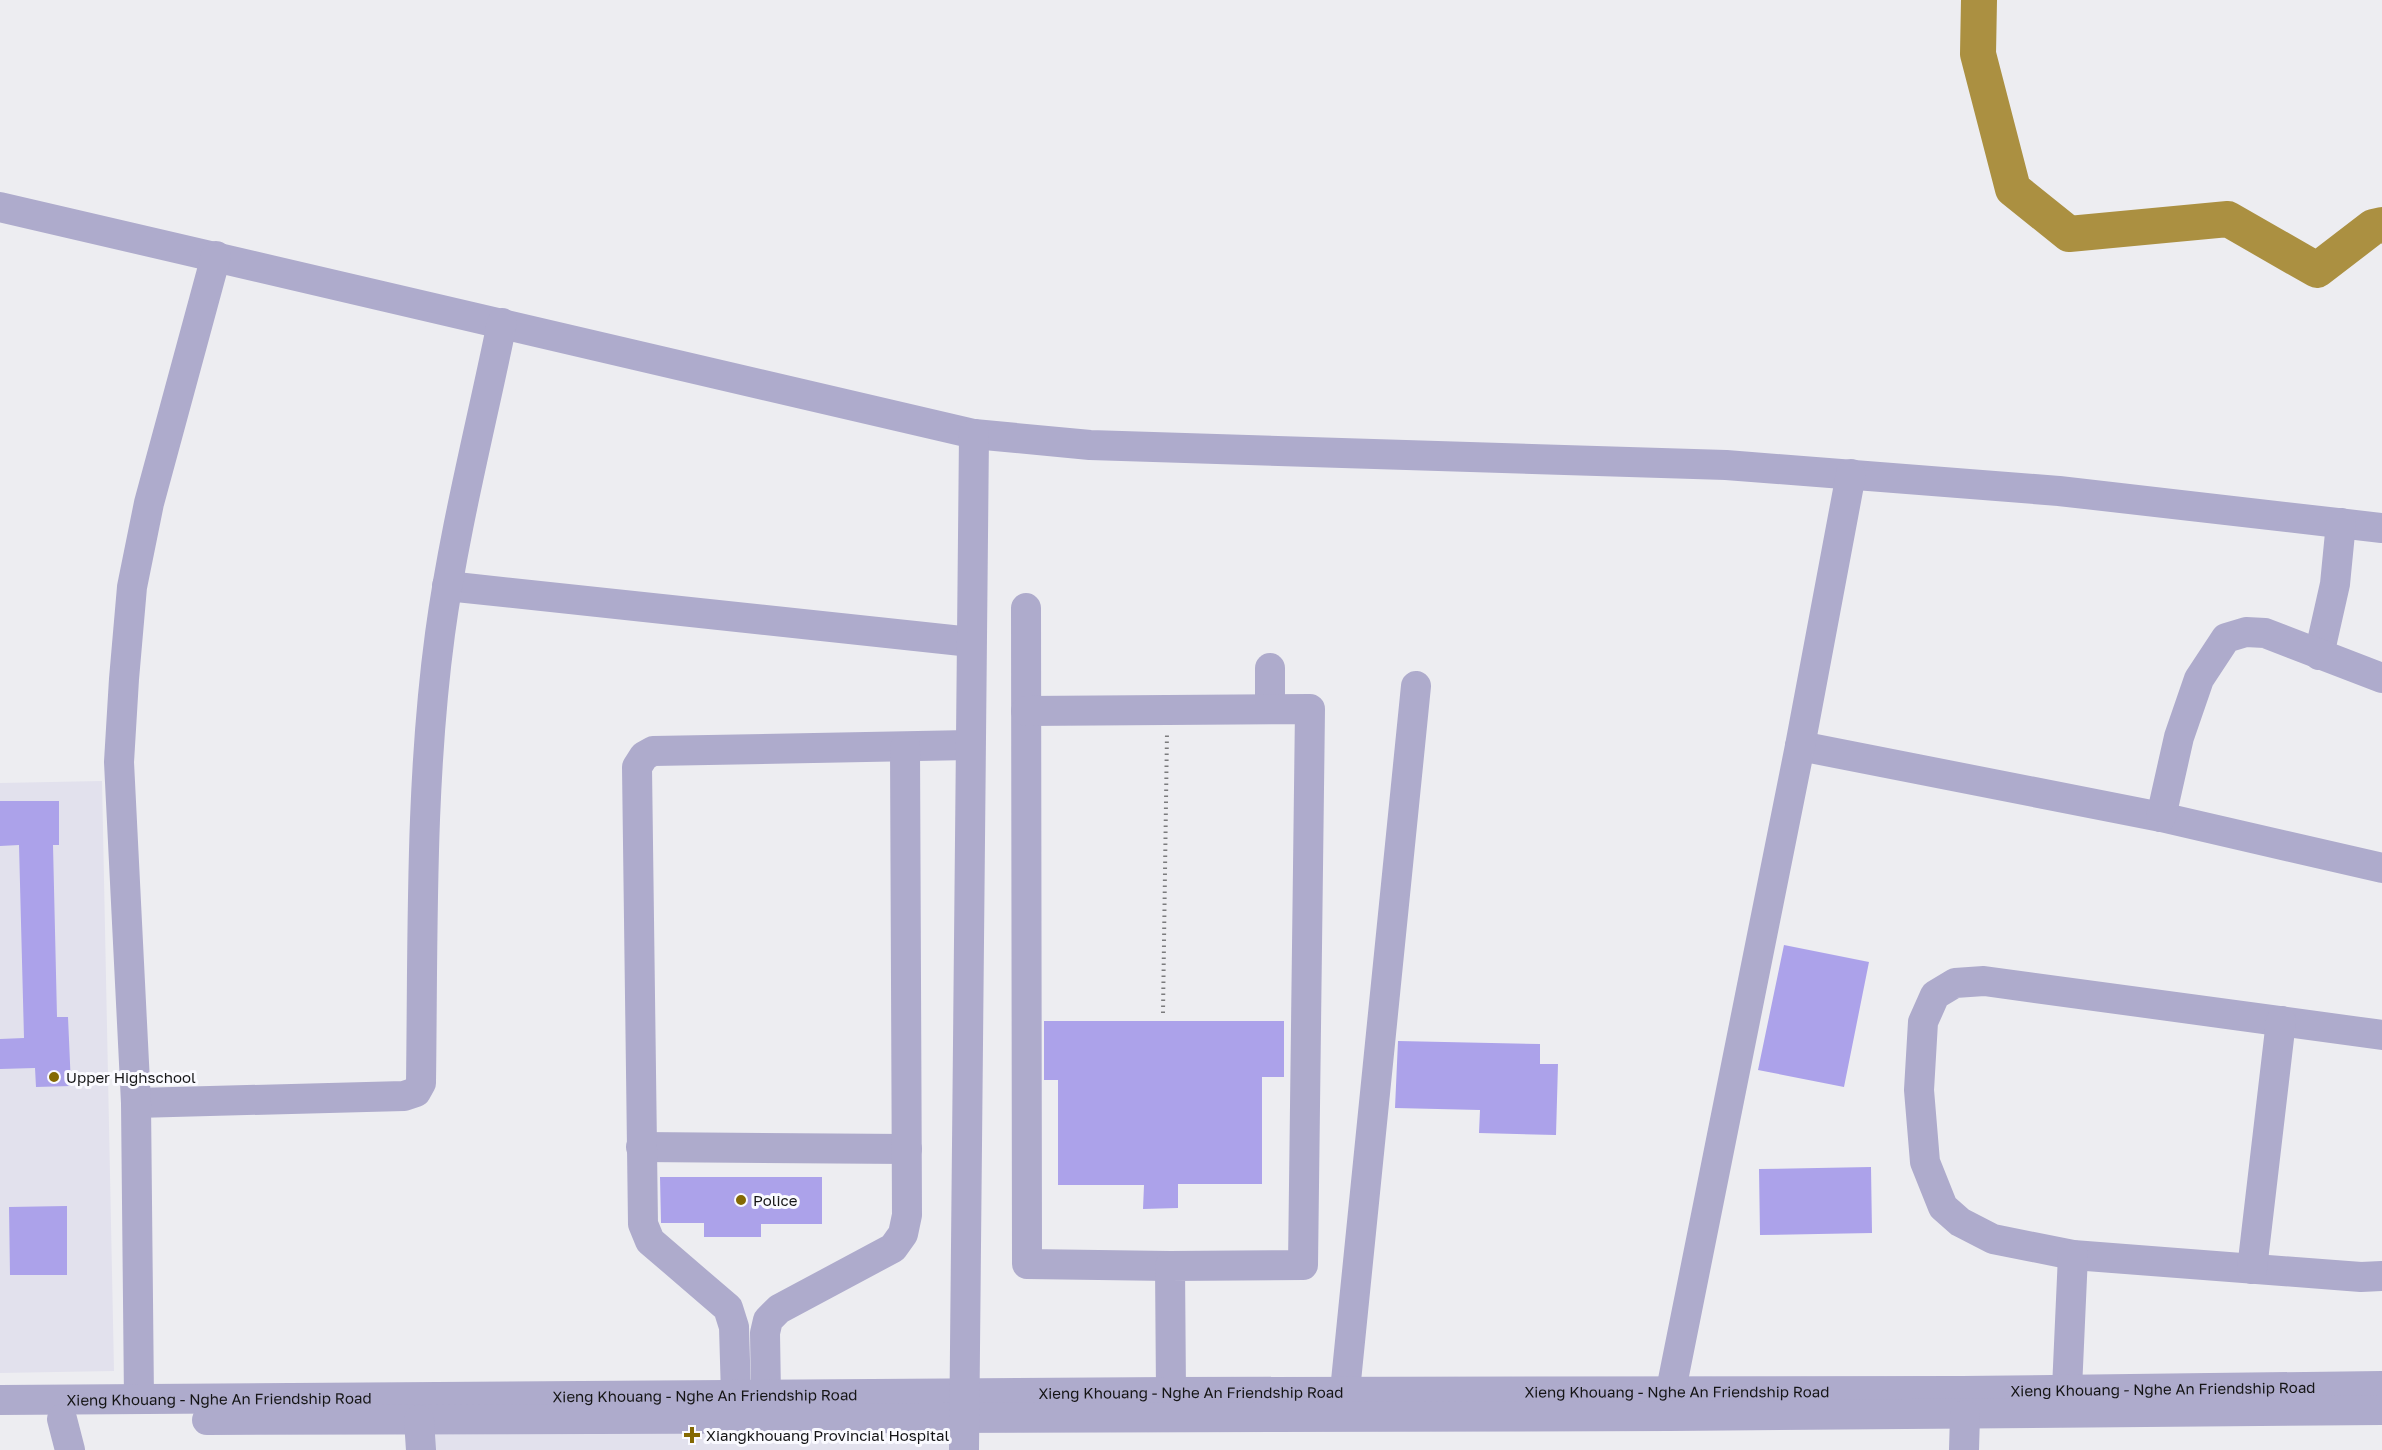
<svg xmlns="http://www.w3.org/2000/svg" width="2382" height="1450" font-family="'Golos Text',sans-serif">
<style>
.built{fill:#e2e1ed}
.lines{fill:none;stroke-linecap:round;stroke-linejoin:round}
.river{stroke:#ab9041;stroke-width:36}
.building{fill:#aca2ea}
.path{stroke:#7b7b7d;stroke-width:4;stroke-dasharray:1.5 4.5;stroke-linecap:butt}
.minor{stroke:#aeabcc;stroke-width:30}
.poi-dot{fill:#846903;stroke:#fafaff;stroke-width:2}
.labels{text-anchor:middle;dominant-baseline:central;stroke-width:6;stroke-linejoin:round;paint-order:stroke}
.poi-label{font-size:15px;fill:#151516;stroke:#fafaff;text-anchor:start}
.street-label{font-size:15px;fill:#151516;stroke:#fafaff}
</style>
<rect width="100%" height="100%" fill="#ededf1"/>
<path class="built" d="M102,781L114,1371L0,1373V783Z
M964,1419V1450H421L419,1420Z"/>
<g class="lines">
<path class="river" d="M1979,0L1978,54L2013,189L2069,234L2228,219L2317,270L2373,227L2382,225"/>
</g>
<path class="building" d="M0,801H59V845H53L57,1017H68L71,1086L36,1087L35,1068L0,1069V1039L24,1038L19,845L0,846Z
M1784,945L1869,962L1844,1087L1758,1070Z
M1044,1021H1284V1077H1262V1184H1178V1208L1143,1209L1144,1185H1058V1080H1044Z
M1398,1041L1540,1044V1064H1558L1556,1135L1479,1133L1480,1110L1395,1108Z
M1871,1167L1872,1233L1760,1235L1759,1169Z
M660,1177H822V1224H761V1237H704V1223H661Z
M67,1206V1275H10L9,1207Z"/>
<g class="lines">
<path class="path" d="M1163,1013L1167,732"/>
<g class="minor">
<path d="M0,207L974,434L1090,445L1726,465L2059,491L2382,528"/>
<path d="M447,586L971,642"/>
<path d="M1026,608L1027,1264L1170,1266"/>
<path d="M2319,655L2335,584L2341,523"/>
<path d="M1270,709V668"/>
<path d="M1026,711L1310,709L1303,1265L1170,1266L1171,1392"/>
<path d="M1800,746L2161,817L2382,868"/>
<path d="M2161,817L2179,737L2199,679L2226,638L2246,632L2265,633L2382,678"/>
<path d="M2382,1035L1984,981L1955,983L1935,995L1923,1022L1919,1090L1925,1162L1943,1207L1960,1222L1993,1239L2073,1255L2361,1277L2382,1276"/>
<path d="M136,1103L404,1096L416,1092L421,1083C423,933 420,783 440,634C454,530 481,426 502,323"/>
<path d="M641,1147L907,1149"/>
<path d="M2252,1269L2281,1021"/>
<path d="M2067,1389L2073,1255"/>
<path d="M1345,1391L1416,686"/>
<path d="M736,1395L734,1327L728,1308L650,1241L643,1224L637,767L644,756L653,751L970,745"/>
<path d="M766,1395L765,1333L768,1320L779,1309L893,1248L903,1234L907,1215L905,747"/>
<path d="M139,1399L136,1103L119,762L124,679L132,587L149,503L216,256"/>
<path id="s1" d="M0,1400L1171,1392L1962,1391L2382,1386"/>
<path d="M1670,1408L1671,1390L1800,746L1851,474"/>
<path d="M62,1419L70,1450"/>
<path d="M207,1420L1670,1416L2382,1410"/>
<path d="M419,1420L421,1450"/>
<path d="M964,1450L974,434"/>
<path d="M1964,1450L1965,1415"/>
</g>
</g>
<g class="poi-dot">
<circle cx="54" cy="1077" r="6"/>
<circle cx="741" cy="1200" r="6"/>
<path d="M689 1426h6v6h6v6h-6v6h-6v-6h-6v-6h6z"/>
</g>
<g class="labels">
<g class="poi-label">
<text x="66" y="1077">Upper Highschool</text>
<text x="753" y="1200">Police</text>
<text x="706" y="1435">Xiangkhouang Provincial Hospital</text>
</g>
<g class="street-label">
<text stroke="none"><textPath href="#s1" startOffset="2163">Xieng Khouang - Nghe An Friendship Road</textPath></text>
<text stroke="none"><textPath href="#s1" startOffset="1677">Xieng Khouang - Nghe An Friendship Road</textPath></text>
<text stroke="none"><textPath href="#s1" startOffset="1191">Xieng Khouang - Nghe An Friendship Road</textPath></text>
<text stroke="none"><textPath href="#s1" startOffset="705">Xieng Khouang - Nghe An Friendship Road</textPath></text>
<text stroke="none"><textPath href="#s1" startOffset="219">Xieng Khouang - Nghe An Friendship Road</textPath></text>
</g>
</g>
</svg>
